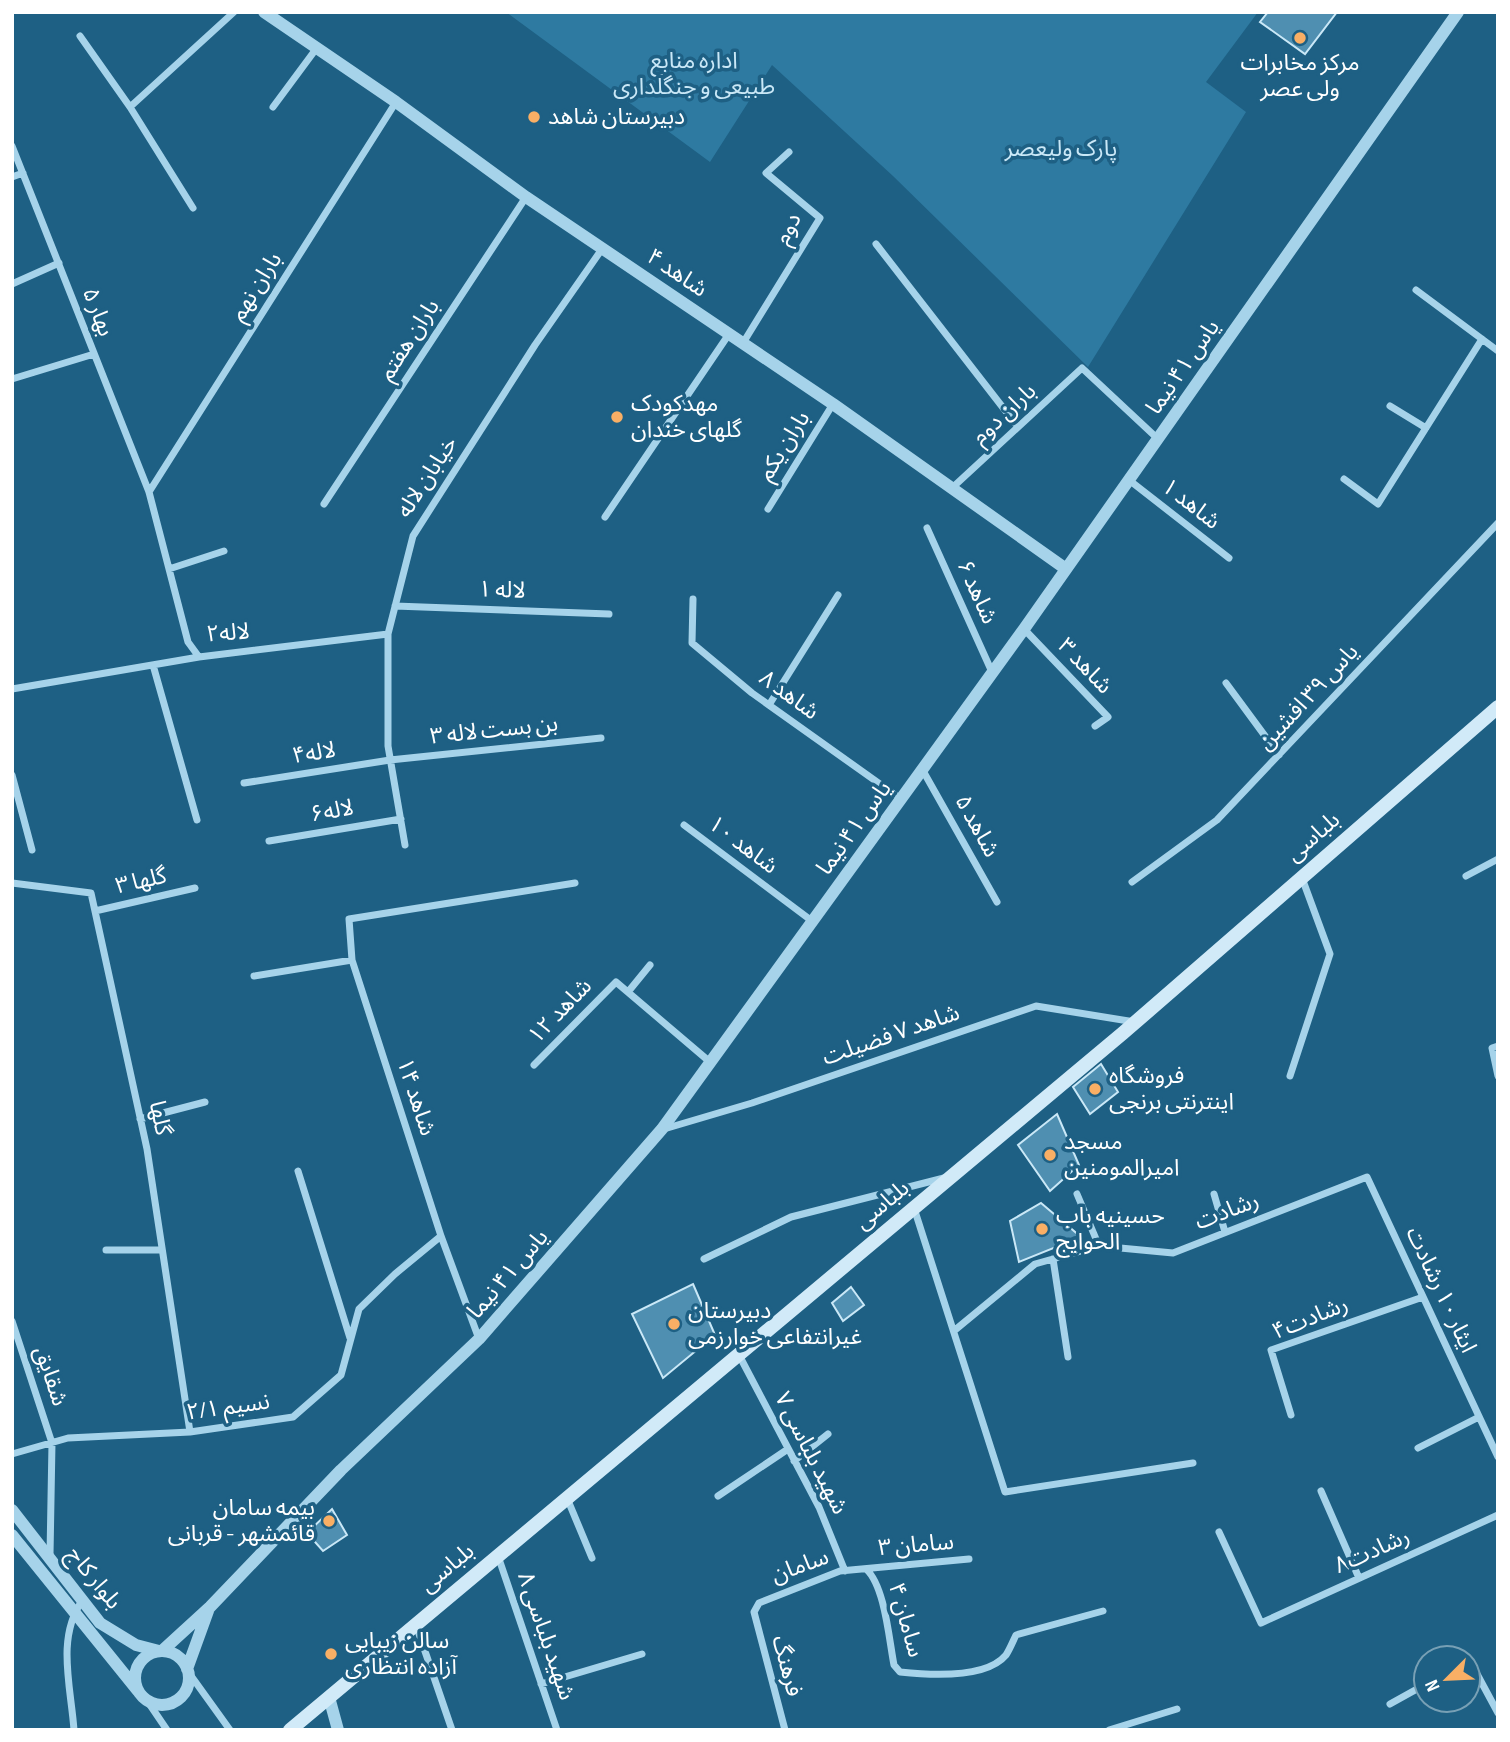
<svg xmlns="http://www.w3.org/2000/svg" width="1510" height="1742" font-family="'Sofia Sans Condensed','Noto Sans Arabic',sans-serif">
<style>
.green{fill:#2e7aa1}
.building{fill:#4f8fb1;stroke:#cae8f7;stroke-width:2}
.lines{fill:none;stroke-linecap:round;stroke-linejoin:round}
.minor{stroke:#a6d3ea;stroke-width:7}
.tertiary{stroke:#a6d3ea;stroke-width:12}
.secondary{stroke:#d1eaf8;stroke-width:14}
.poi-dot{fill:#f9af65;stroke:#1e6084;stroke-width:2.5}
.labels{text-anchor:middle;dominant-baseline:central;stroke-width:7;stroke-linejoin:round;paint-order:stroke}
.park-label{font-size:23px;fill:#cae8f7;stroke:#1e6084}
.poi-label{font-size:23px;fill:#fff;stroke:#1e6084;text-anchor:start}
.street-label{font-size:23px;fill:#fff;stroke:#1e6084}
</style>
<rect width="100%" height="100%" fill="#1e6084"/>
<path class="green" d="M506,12H1258L1206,82L1246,112L1088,367L893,176L772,65L710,162Z"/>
<path class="building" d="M1268,12H1337L1305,54L1260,22Z
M1101,1064L1118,1092L1090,1114L1073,1087Z
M1057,1114L1079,1165L1050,1191L1018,1145Z
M1041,1203L1081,1237L1019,1262L1010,1221Z
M693,1284L715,1335L663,1378L632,1314Z
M851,1287L864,1305L843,1321L832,1303Z
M332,1509L347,1535L323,1551L307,1533Z"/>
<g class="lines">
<path class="minor" d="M80,36L130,107L193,208
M130,107L234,12
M273,107L316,49
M12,146L149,492L188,642L199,657L388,634
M12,177L23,173
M876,244L1018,427
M12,284L59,263
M1416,290L1498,351
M743,343L820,218L766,173L789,152
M12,379L94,354
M1390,406L1426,428
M1344,479L1378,504L1482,339
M1129,480L1229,558
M952,488L1082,368L1158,439
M149,492L396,102
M324,504L526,197
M768,509L833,404
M605,517L729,334
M927,528L992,672
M169,569L224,551
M693,599L692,643L752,693L901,799
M395,606L609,614
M1024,629L1108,717L1095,726
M153,665L197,820
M1226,683L1279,755
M12,689L199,657
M769,705L838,595
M922,769L997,902
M12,775L32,850
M244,783L390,760L601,738
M684,825L812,921
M269,841L401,819
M405,845L388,746V634L413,536L535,345L602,249
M1466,876L1498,859
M1132,882L1217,820L1498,523
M12,883L91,893L147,1149L190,1432
M95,911L195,888
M352,960L349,919L575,883
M254,976L352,960L441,1236L479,1339
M628,992L650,965
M1498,1046L1492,1048L1498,1076
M534,1065L616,982L710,1062
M1290,1076L1330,954L1302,878
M140,1119L205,1102
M664,1129L752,1103L1036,1006L1135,1022
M298,1171L350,1338
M1077,1194L1099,1246
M1214,1194L1225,1232
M914,1208L1005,1492L1193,1463
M106,1250H162
M704,1259L791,1217L944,1178
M1053,1259L1068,1357
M12,1321L52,1443L50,1555
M955,1330L1035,1264L1099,1246L1173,1253L1367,1177L1498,1457
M739,1355L819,1507L845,1571
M1291,1415L1271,1350L1423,1297
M1418,1448L1479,1417
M12,1454L68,1438L190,1432L293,1417L341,1375L359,1309L395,1274L441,1236
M794,1461L828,1434
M1321,1491L1359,1578
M718,1496L788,1449
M567,1498L592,1558
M1219,1532L1261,1623L1498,1515
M498,1556L557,1730
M866,1569C885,1586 889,1640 894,1665L900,1672C928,1675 986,1679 1006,1655C1010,1649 1013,1641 1016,1635L1103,1611
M416,1625L452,1730
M1468,1662L1470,1661L1498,1713
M189,1673L230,1730
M541,1684L642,1654
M148,1702L167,1730
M1390,1704L1426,1684
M74,1730C71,1687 56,1638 82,1601
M785,1730L754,1612L759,1603L840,1571L969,1559
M1109,1730L1177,1709"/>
<path class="tertiary" d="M264,12L396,102L526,197L833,404L1066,569
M12,1510L100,1623L136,1645L159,1651
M12,1535L138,1691
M163,1650L210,1607L341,1470L479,1339L662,1129L1024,629L1458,12
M135 1678a27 27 0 1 1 54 0a27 27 0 1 1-54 0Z
M187,1669L208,1611
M329,1697L338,1730"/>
<path class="secondary" d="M290,1730L1123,1033L1498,707"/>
</g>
<g class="poi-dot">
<circle cx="1300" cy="38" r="7"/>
<circle cx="534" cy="117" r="7"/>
<circle cx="617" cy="417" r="7"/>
<circle cx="1095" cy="1089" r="7"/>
<circle cx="1050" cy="1155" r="7"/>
<circle cx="1042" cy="1229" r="7"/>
<circle cx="674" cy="1324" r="7"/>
<circle cx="329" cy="1521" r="7"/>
<circle cx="331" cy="1654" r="7"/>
</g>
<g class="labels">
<g class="park-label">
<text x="694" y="61">اداره منابع<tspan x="694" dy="26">طبیعی و جنگلداری</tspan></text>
<text x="1061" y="149">پارک ولیعصر</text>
</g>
<g class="poi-label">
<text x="1300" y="63" text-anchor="middle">مرکز مخابرات<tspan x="1300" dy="26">ولی عصر</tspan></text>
<text x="548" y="117">دبیرستان شاهد</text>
<text x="631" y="404">مهدکودک<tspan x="631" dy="26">گلهای خندان</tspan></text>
<text x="1109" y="1076">فروشگاه<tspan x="1109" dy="26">اینترنتی برنجی</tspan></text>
<text x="1064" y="1142">مسجد<tspan x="1064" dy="26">امیرالمومنین</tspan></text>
<text x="1056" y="1216">حسینیه باب<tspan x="1056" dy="26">الحوایج</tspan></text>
<text x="688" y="1311">دبیرستان<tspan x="688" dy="26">غیرانتفاعی خوارزمی</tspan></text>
<text x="315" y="1508" text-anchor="end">بیمه سامان<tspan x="315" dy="26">قائمشهر - قربانی</tspan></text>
<text x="345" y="1641">سالن زیبایی<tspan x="345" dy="26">آزاده انتظاری</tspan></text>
</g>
<g class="street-label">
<text transform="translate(788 229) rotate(-63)">دوم</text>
<text transform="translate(677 273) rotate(34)">شاهد ۴</text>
<text transform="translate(256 287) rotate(-58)">باران نهم</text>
<text transform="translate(98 312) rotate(69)">بهار ۵</text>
<text transform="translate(409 340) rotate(-57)">باران هفتم</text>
<text transform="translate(1183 367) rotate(-55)">یاس ۴۱ نیما</text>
<text transform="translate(1004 414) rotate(-43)">باران دوم</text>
<text transform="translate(784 446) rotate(-58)">باران یکم</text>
<text transform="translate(427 477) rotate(-57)">خیابان لاله</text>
<text transform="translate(1191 504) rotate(38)">شاهد ۱</text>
<text transform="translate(502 590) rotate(2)">لاله ۱</text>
<text transform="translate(977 592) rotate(66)">شاهد ۶</text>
<text transform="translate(228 633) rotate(-4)">لاله۲</text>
<text transform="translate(1085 666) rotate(46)">شاهد ۳</text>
<text transform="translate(789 695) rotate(36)">شاهد ۸</text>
<text transform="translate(1308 697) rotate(-47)">یاس ۳۹ افشین</text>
<text transform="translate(494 730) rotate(-6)">بن بست لاله ۳</text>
<text transform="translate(314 753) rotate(-9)">لاله۴</text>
<text transform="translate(332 811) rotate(-10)">لاله۶</text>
<text transform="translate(977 826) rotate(61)">شاهد ۵</text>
<text transform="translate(854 828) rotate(-54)">یاس ۴۱ نیما</text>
<text transform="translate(1313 837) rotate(-41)">بلباسی</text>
<text transform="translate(743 845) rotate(37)">شاهد ۱۰</text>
<text transform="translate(141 881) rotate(-13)">گلها ۳</text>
<text transform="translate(560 1011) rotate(-46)">شاهد ۱۲</text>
<text transform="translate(891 1035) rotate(-19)">شاهد ۷ فضیلت</text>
<text transform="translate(416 1097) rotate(72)">شاهد ۱۴</text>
<text transform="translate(160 1118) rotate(78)">گلها</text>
<text transform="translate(882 1205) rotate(-40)">بلباسی</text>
<text transform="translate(1227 1211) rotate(-21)">رشادت</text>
<text transform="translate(508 1274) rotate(-49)">یاس ۴۱ نیما</text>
<text transform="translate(1441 1290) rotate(65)">ایثار ۱۰ رشادت</text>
<text transform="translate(1310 1318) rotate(-22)">رشادت۴</text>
<text transform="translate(51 1376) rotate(72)">شقایق</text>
<text transform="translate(228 1407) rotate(-8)">نسیم ۲/۱</text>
<text transform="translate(811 1453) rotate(63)">شهید بلباسی ۷</text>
<text transform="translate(916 1545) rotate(-5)">سامان ۳</text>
<text transform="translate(1372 1551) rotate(-24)">رشادت۸</text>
<text transform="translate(800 1566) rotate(-20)">سامان</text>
<text transform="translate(447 1568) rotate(-40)">بلباسی</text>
<text transform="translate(94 1578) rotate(51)">بلوار کاج</text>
<text transform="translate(906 1620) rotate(74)">سامان ۴</text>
<text transform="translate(546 1636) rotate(71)">شهید بلباسی ۸</text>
<text transform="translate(787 1666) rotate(75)">فرهنگ</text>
</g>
</g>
<rect width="1510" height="1742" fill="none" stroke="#ffffff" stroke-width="28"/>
<g transform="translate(1447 1679) rotate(246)"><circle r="33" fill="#1e6084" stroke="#78a0b5" stroke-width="2"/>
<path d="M0-5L12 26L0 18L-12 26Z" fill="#f9af65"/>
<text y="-10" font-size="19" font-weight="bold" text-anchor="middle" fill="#ffffff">N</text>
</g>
</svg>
